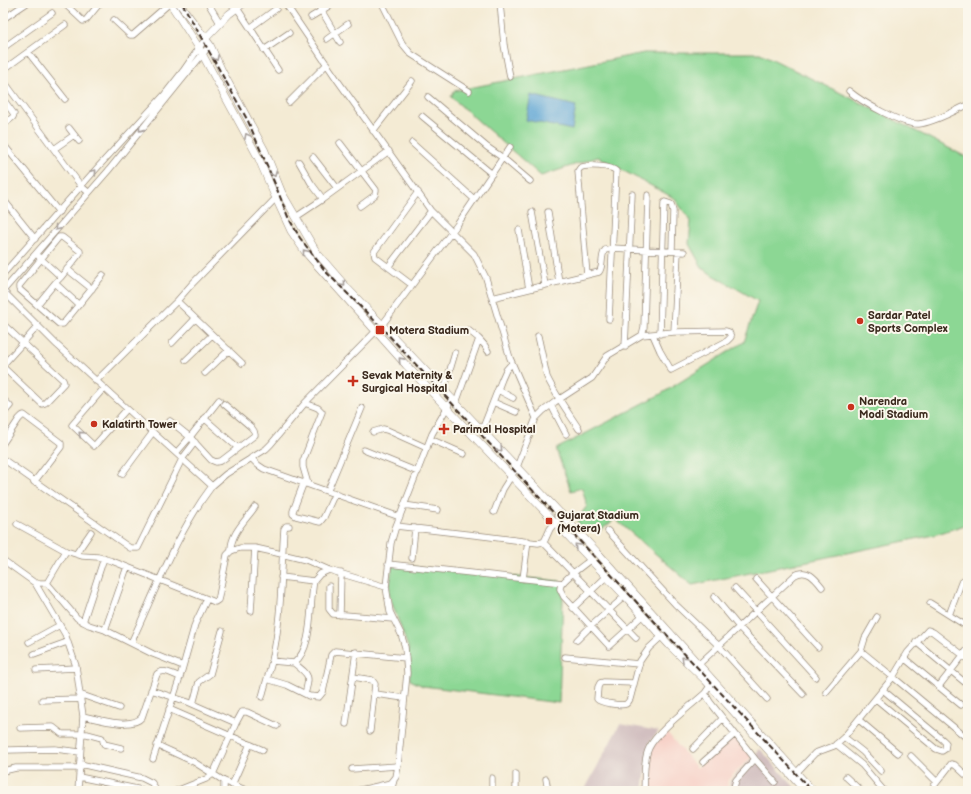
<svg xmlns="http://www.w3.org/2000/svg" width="971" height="794" font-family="'Balsamiq Sans',sans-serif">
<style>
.built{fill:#f7d1c8}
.industrial{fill:#d2bfc0}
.green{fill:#8cd794;stroke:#648059}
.water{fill:#5da5d4;stroke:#4c6879}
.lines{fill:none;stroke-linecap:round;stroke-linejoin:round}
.minor-casing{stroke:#988a79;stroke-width:7}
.tertiary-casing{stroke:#988a79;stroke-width:8}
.minor{stroke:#fff;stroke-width:5.5}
.tertiary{stroke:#fff;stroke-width:7}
.rail{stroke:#3b2a1e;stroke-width:2;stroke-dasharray:6 3;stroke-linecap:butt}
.oneway{stroke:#a79f9a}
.poi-dot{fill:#c8321e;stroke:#fbf7ec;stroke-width:1.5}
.labels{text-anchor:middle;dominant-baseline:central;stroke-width:4;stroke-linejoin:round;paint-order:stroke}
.poi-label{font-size:11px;font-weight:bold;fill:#3b2a1e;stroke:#fbf7ec;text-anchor:start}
</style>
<rect width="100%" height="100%" fill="#fbf7ec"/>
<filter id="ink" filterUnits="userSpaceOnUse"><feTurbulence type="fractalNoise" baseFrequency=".025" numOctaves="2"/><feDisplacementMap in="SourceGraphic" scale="8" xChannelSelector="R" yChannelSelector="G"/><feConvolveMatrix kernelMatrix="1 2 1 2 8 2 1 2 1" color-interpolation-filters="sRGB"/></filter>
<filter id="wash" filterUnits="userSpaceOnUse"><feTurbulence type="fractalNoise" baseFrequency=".012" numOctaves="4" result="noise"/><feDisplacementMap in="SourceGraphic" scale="16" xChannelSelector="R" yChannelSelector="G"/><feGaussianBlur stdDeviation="0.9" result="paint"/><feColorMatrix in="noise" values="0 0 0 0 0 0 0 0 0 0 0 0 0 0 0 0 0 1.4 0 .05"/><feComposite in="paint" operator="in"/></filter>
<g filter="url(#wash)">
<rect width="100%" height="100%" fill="#f4ebd4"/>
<path class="built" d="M665,730L697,768L735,735L752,756L728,780L727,791H647L648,759L650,748Z"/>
<path class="industrial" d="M620,724L659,731L650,741L643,791H584Z
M760,749L798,791H729L730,781Z"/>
<path class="green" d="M644,53H760L879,112L968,158V524L934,535L692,585L615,519L601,530L580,527L578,524V518L587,506L582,488L571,491L556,449L661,394L744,342L758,301L703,269L689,244L691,221L674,198L598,157L541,176L451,97L454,91Z
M392,565L560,581L563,598L559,703L423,686L410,680L408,647L389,595Z"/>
<path class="water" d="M531,95L576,106L572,130L526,120Z"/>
</g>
<g filter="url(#ink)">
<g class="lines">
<defs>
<path id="minor" d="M208,3L220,23
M285,3L338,81L431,211L474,254L486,278L510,358L536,418L517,467L503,489L494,512
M317,3L340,42
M382,3L402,43L411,54L469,91
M500,3L504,45L510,77
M66,5L83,21L86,20L100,3
M237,8L278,70
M311,17L329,6
M3,19L27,3
M114,20L130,35H133L170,3
M250,28L276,9
M327,39L348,24
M3,48L52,13
M264,50L289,33
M28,52L65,99
M3,70L65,25
M3,80L81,186L88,192
M849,91C862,102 902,125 919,124C936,122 953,111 968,105
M3,93L9,88
M428,97L487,147L503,158L530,181
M3,99L14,114L13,117L3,125
M289,102L327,64
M422,116L492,174
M69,128L79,141
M373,131L412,81
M340,143L376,190L375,195L360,206
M412,143L474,199
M3,144L59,212
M54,149L74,135
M313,157L337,188
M299,162L311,183L323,199
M3,199L35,239
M532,212L545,285
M548,212L559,282
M296,217L323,199L389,151
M519,230L529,289
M39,257L61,277L55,283L79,305
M388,267L431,211
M67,269L92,289
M3,274L98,167L165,94L183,71L206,38
M587,275L578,171L580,168C586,164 612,166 616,171L609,319
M61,277L80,253V251L62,237H59L19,286V289L59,324H63L103,275
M412,285L375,257L374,252L418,192
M3,291L57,345L212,486L226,474L266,449L271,444L305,403L382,325L457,225L510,147
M3,291L108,171L210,45
M492,298L599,272C604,266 600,257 605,250L612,248L684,252
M177,301L242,363
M37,305L55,283
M3,324L63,380L64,383L45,403L42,404L3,367
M468,330C476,336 484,342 488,351
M674,332L678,252
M660,334L664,203L665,202L671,204L673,211L672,251
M642,335L644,327L648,195
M538,336L547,377C556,396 568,412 579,429
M172,343L195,319
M625,347L632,194
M186,360L212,335
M3,365L38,326
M205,373L229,350
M96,381L177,301L191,285L278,196
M104,388L72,425L94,446L127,409
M444,390L455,353
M498,390L513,398
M3,399L10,406L3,414
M219,400L190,437L211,460L216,462L221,461L255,435L254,431L251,427L224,404
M493,402L516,412
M305,403L318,408L322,412L303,461V467L308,484
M456,403L479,339
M551,405L566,434
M204,418L238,448
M536,418L543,411L555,402L592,378L607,356L642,335L674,332L726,331L729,332L731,337L727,341L671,370L660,351L653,335
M170,421L190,437L176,453
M482,430L502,379L506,370L512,363
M373,432L383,429L387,430L427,448
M430,439L464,454
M3,443L19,419L22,416L24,415L61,443V447L34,482
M364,450L418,472
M251,458L258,465L264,469L400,517
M3,459L130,548H138L182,459L195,442
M122,474L153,432
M304,482L293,511V514L296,516L320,522L324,517L335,493
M328,490L362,408
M404,505L438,510
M17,524L66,551
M396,526L483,536L538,543L543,542L545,540L550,529L562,514
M608,531L675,604L719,646L767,699
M543,542L636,638
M231,551C230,534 246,520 255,507
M76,554L91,532
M412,558L415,528
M3,560L35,583H47L66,551L82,556L98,557L112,561L215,602L218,600L219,596L227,555L231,551L240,548H255L273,552L306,560L329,570L386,587L390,612L401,634L405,647L407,673L398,766L396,777L391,783L356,791
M590,560C584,565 559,582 560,589C561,591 563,595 564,597L609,646L642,616
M388,564L563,583
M281,577L314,581
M523,579L528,541
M756,579L818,647
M35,583L65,634L76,666L83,716L78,791
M47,583L77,618L89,625L105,630L131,643C156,590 177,532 212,486
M329,586V609L333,614L393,619
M386,587L391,543L396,526L432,434L452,399
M735,588L816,677
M714,597L739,627L803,694
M930,603L968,627
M573,608L606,577
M251,611L255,548
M340,615L341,573
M949,615L961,583L965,580L968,579
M83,622L104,558
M105,630L127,567
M577,640L591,626L625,596
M29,642L60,625
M916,642L968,685
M131,643L153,654L183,666
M861,651L865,638L877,617
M34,654L67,642
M565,657L639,664
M904,658L961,705
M272,661L294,663C314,648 309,604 314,581L320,574L329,570
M294,663C310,676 310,675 305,694
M697,666L795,575C807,568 815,578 822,587
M36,670L76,668
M353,677L372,680L375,684L370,731
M267,679L287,685L309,696L319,697L323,692L331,655L335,651L406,658
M634,683L604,682L600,683L598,687L597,699C600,703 621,706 626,704C628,703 629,701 630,699L640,661L649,648L661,637
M712,683L705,693L710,702L755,759
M939,686L968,649
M151,690L188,702L236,723
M826,692L861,651L893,677L908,652L928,630L933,632L968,659
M79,694L119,708
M375,694L404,698
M262,697C265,685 269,673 272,661C282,618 281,572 284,529L286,526H289
M876,699L936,749L942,751L945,749L946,743L943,740L883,690
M42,700L80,699
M193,704L199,682L210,674L222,631
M169,709L263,750
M83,716C97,719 132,730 142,717L157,674C163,668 172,674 180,677L195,624L207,599
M859,720L898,753
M346,724L356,652
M20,728L53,727L62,734H87L102,738L104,744L121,748
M844,737L863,752L881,771
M836,744L862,765L884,791
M157,745L194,762L224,781L248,791
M693,749L723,718
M8,750L55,749L80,752
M911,756L937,782
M153,759L180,677
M703,762L735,734
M80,764L142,778L152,783L156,791
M352,769L398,766
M3,771L16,768H80
M797,772L815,753L834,746L844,737L893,677L968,739
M79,777L142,790
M846,777L861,791
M492,778V791
M546,779L548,791
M232,785L250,744
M176,791L206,779L213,774L236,723L242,712H247L277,726
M224,791V781
M391,791L394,780
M516,791V774
M644,791C645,778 643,760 649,748C656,732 691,706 705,693
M733,791L736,780L755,759L775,782
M930,791L951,764L955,765L968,777
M967,791L968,790"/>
<path id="tertiary" d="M170,3L199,48L226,98L258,157L274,194L291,231L306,253L406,365L625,596L670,646L706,681L805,791
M179,3L210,45L222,71L265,151L282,193L317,253L349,290L597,552L813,791
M206,38L229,14L244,3"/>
</defs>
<use href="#minor" class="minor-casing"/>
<use href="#tertiary" class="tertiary-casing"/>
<use href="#minor" class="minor"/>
<use href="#tertiary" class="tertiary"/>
<path class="rail" d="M182,3L248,121L275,184L288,217L300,238L326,272L382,328L812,791"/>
</g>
<defs><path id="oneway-chevron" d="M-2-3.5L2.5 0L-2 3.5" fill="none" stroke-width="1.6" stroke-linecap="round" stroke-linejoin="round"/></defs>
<g class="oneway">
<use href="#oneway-chevron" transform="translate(216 58) rotate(65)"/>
<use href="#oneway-chevron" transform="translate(141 129) rotate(129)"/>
<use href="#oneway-chevron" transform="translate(247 136) rotate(-118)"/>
<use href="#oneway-chevron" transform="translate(94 172) rotate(-48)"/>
<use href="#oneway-chevron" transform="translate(274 174) rotate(68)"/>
<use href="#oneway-chevron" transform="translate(57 228) rotate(130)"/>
<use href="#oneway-chevron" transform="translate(305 252) rotate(-128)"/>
<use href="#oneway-chevron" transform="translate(343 284) rotate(49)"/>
<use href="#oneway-chevron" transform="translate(401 360) rotate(-132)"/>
<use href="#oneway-chevron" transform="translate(81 434) rotate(-138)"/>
<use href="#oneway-chevron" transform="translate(500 449) rotate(47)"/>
<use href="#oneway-chevron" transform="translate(577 546) rotate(-133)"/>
<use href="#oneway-chevron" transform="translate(684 659) rotate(-137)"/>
</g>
</g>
<g class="poi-dot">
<circle cx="860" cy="321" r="4"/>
<rect x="375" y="325" width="10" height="10" rx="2"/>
<path d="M351 375h4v4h4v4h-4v4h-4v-4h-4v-4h4z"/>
<circle cx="851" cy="407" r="4"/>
<circle cx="94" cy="424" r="4"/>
<path d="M442 423h4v4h4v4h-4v4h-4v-4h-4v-4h4z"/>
<rect x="545" y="517" width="8" height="8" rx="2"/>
</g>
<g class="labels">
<g class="poi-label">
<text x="868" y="315">Sardar Patel<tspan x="868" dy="13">Sports Complex</tspan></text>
<text x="389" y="330">Motera Stadium</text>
<text x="362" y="375">Sevak Maternity &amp;<tspan x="362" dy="13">Surgical Hospital</tspan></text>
<text x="859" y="401">Narendra<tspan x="859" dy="13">Modi Stadium</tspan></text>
<text x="102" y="424">Kalatirth Tower</text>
<text x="453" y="429">Parimal Hospital</text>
<text x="557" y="515">Gujarat Stadium<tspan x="557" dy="13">(Motera)</tspan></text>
</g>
</g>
<rect width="971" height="794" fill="none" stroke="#fbf7ec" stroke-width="16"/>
</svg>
